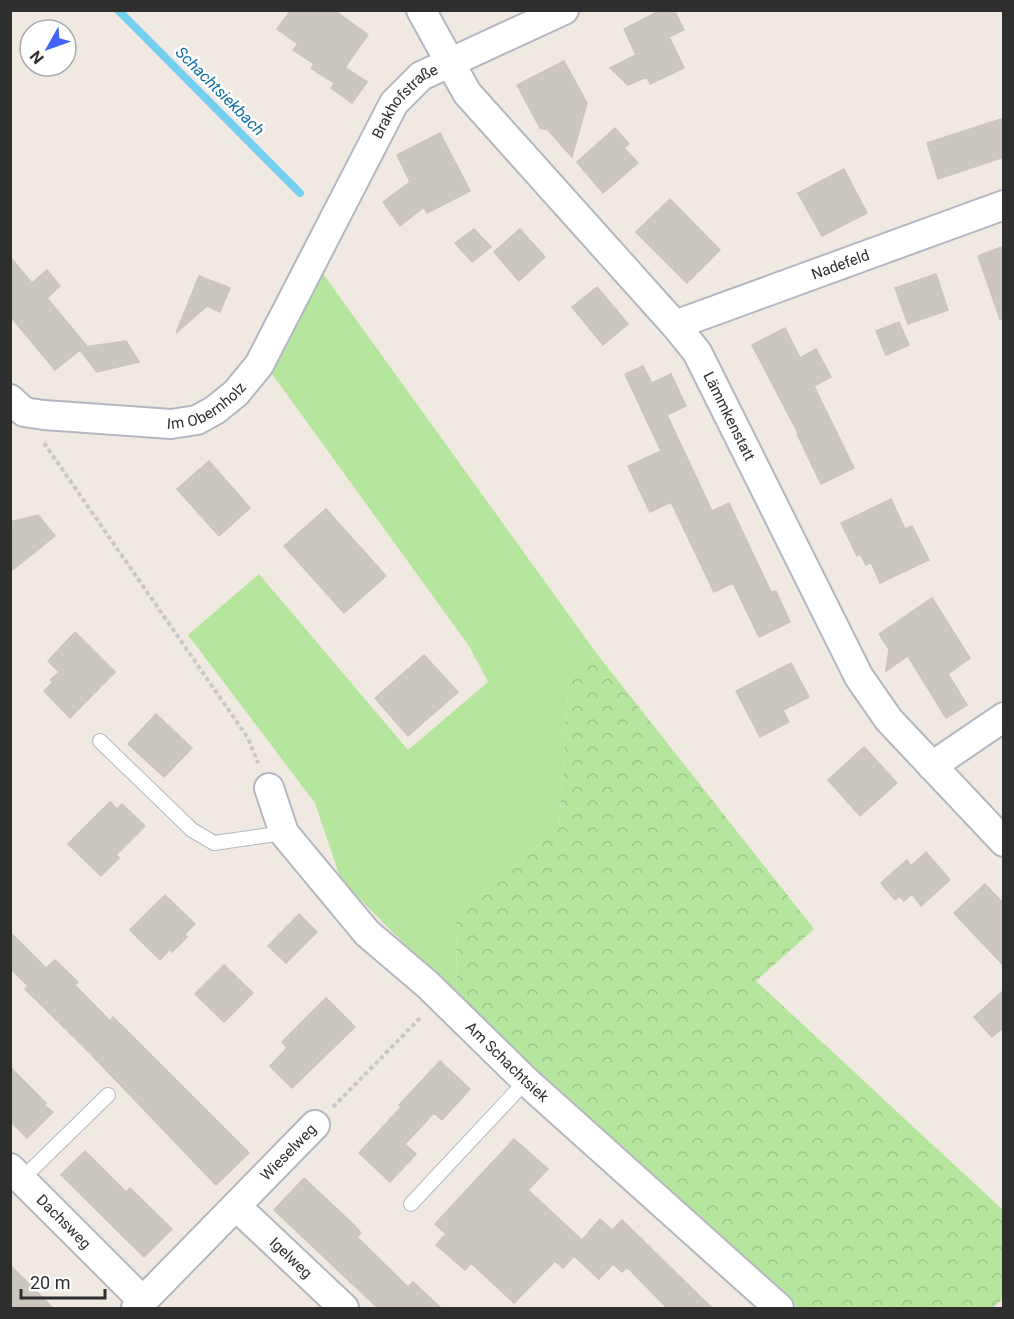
<svg xmlns="http://www.w3.org/2000/svg" width="1014" height="1319" font-family="Roboto,sans-serif">
<style>
.green{fill:#b6e59e}
.forest{fill:url(#forest-crowns)}
.lines{fill:none;stroke-linecap:round;stroke-linejoin:round}
.stream{stroke:#75cff0;stroke-width:8}
.building{fill:#cbc7bf;stroke:#cbc5ba;stroke-width:1.5}
.service-casing{stroke:#b4b7c1;stroke-width:16}
.minor-casing{stroke:#b4b7c1;stroke-width:32}
.path{stroke:#c9c9c9;stroke-width:4;stroke-dasharray:4.5 3;stroke-linecap:butt}
.service{stroke:#fff;stroke-width:14}
.minor{stroke:#fff;stroke-width:28}
.labels{text-anchor:middle;dominant-baseline:central;stroke-width:5;stroke-linejoin:round;paint-order:stroke}
.street-label{font-size:15px;fill:#2e2e2e;stroke:#fff}
.water-label{font-size:16px;font-style:italic;fill:#0d6fa3;stroke:#fff}
</style>
<defs>
<pattern id="forest-crowns" width="20" height="18" patternUnits="userSpaceOnUse" patternTransform="scale(1.5)"><rect width="20" height="18" fill="#b6e59e"/><path d="M2 6a3 3 0 1 1 6 0M12 15a3 3 0 1 1 6 0" fill="none" stroke="#9dc588"/></pattern>
</defs>
<rect width="100%" height="100%" fill="#efe9e1"/>
<path class="green" d="M321,271L597,654L569,678L559,828L456,916L457,997L341,880L315,803L188,635L259,574L408,750L488,682L469,646L267,367Z"/>
<path class="forest" d="M597,654L814,929L756,981L1003,1210V1299L992,1308H798L668,1192L457,997L456,916L559,828L569,678Z"/>
<g class="lines">
<path class="stream" d="M118,10L300,193"/>
</g>
<path class="building" d="M291,10H334L368,35L334,83L311,68L314,64L293,50L298,44L277,29Z
M661,10H674L684,30L669,37L684,68L650,84L647,77L628,85L610,68L636,55L624,29Z
M564,61L587,103L572,157L548,130L540,128L517,85Z
M346,68L367,82L352,103L331,88Z
M1004,118V157L938,179L927,143Z
M615,128L629,144L624,148L638,163L603,193L577,162Z
M440,133L470,191L427,213L424,207L400,226L383,202L410,182L397,155Z
M844,169L867,213L822,236L798,193Z
M670,199L720,250L687,283L636,232Z
M474,229L491,247L472,262L455,243Z
M520,229L545,257L519,281L494,252Z
M1004,246V319H1000L978,256Z
M10,257L32,283L47,270L60,286L47,298L86,345L84,347L126,341L139,362L97,372L80,350L55,370L10,316Z
M936,274L948,310L908,324L895,288Z
M199,276L230,288L220,312L207,306L176,333Z
M597,287L628,324L603,345L572,307Z
M899,322L909,345L886,355L876,331Z
M785,328L800,358L816,349L831,377L814,386L854,468L821,484L797,434L798,433L752,345Z
M643,366L652,383L671,374L686,406L667,415L712,511L729,503L771,592L776,591L790,622L759,637L733,583L714,592L671,502L650,512L628,466L661,451L625,374Z
M209,461L250,508L219,536L177,489Z
M891,499L905,529L912,526L929,560L880,583L871,562L866,565L860,554L857,556L841,523Z
M326,509L386,576L344,613L284,546Z
M38,515L55,536L10,572V522Z
M932,598L970,658L948,674L967,705L946,718L908,656L886,671L889,649L879,634Z
M75,632L115,672L70,718L44,691L53,682L50,680L59,672L48,661Z
M424,655L458,692L408,736L375,698Z
M791,663L809,697L783,710L789,722L760,737L736,691Z
M156,714L192,748L164,777L128,744Z
M864,747L897,783L860,816L828,780Z
M110,802L117,809L122,804L145,826L116,855L119,858L101,876L68,844Z
M926,852L950,880L921,906L912,894L904,901L899,896L895,900L881,883L907,860L911,866Z
M985,884L1004,904V966L954,913Z
M165,895L195,924L185,934L187,937L172,952L170,949L160,960L130,930Z
M299,914L317,932L286,963L268,946Z
M10,932L46,968L55,960L78,982L75,985L110,1021L113,1017L249,1153L216,1185L84,1047L25,989L28,986L10,968Z
M224,965L253,993L224,1022L195,994Z
M1004,990V1027L992,1037L974,1017Z
M326,998L355,1027L292,1088L270,1066L287,1048L282,1042Z
M440,1061L470,1089L442,1120L434,1113L405,1144L416,1154L390,1182L359,1153L401,1107L399,1105Z
M10,1067L46,1103L44,1105L53,1112L27,1138L10,1121Z
M514,1139L548,1169L528,1190L582,1240L600,1219L612,1230L622,1220L712,1308H667L627,1267L622,1272L613,1264L599,1279L574,1256L563,1268L555,1261L514,1303L471,1263L465,1270L436,1245L446,1234L435,1224Z
M85,1151L126,1192L130,1188L172,1229L144,1257L61,1175Z
M304,1178L353,1224L361,1233L357,1237L408,1287L413,1282L441,1308H378L274,1210Z
M10,1265L53,1308H10Z"/>
<g class="lines">
<defs>
<path id="service" d="M100,741L192,830L214,843L284,833
M22,1179L108,1095
M411,1204L526,1081"/>
<g id="minor">
<path id="s1" d="M421,10L467,93L675,325L697,352L859,677L889,720L1004,842"/>
<path id="s2" d="M675,325L1004,205"/>
<path id="s3" d="M10,399L24,412L44,415L171,424L197,420L215,410L236,393L259,365L394,103L421,76L564,10"/>
<path d="M932,766L1004,717"/>
<path id="s4" d="M269,788L284,833L367,933L428,985L526,1081L779,1308"/>
<path id="s5" d="M10,1168L143,1301"/>
<path id="s6" d="M237,1207L344,1308"/>
<path id="s7" d="M136,1308L315,1125"/>
</g>
</defs>
<use href="#service" class="service-casing"/>
<use href="#minor" class="minor-casing"/>
<path class="path" d="M44,443L248,738L258,763
M333,1107L422,1016"/>
<use href="#service" class="service"/>
<use href="#minor" class="minor"/>
</g>
<g class="labels">
<g class="street-label">
<text stroke="none"><textPath href="#s3" startOffset="580">Brakhofstraße</textPath></text>
<text stroke="none"><textPath href="#s2" startOffset="176">Nadefeld</textPath></text>
<text stroke="none"><textPath href="#s3" startOffset="207">Im Obernholz</textPath></text>
<text stroke="none"><textPath href="#s1" startOffset="513">Lämmkenstatt</textPath></text>
<text stroke="none"><textPath href="#s4" startOffset="368">Am Schachtsiek</textPath></text>
<text stroke="none"><textPath href="#s7" startOffset="218">Wieselweg</textPath></text>
<text stroke="none"><textPath href="#s5" startOffset="76">Dachsweg</textPath></text>
<text stroke="none"><textPath href="#s6" startOffset="74">Igelweg</textPath></text>
</g>
<g class="water-label">
<text transform="translate(220 91) rotate(45)">Schachtsiekbach</text>
</g>
</g>
<rect width="1014" height="1319" fill="none" stroke="#2e2e2e" stroke-width="24"/>
<g transform="translate(48 48) rotate(230)"><circle r="28" fill="#ffffff" stroke="#ababab" stroke-width="1.5"/>
<path d="M0-4.5L10 22L0 15L-10 22Z" fill="#4264fb"/>
<text y="-9" font-size="16" font-weight="bold" text-anchor="middle" fill="#2e2e2e">N</text>
</g>
<path d="M21 1289v9h84v-9" fill="none" stroke="#2e2e2e" stroke-width="3"/>
<text x="30" y="1289" font-size="18" fill="#2e2e2e" stroke="#ffffff" stroke-width="4.5" paint-order="stroke">20 m</text>
</svg>
